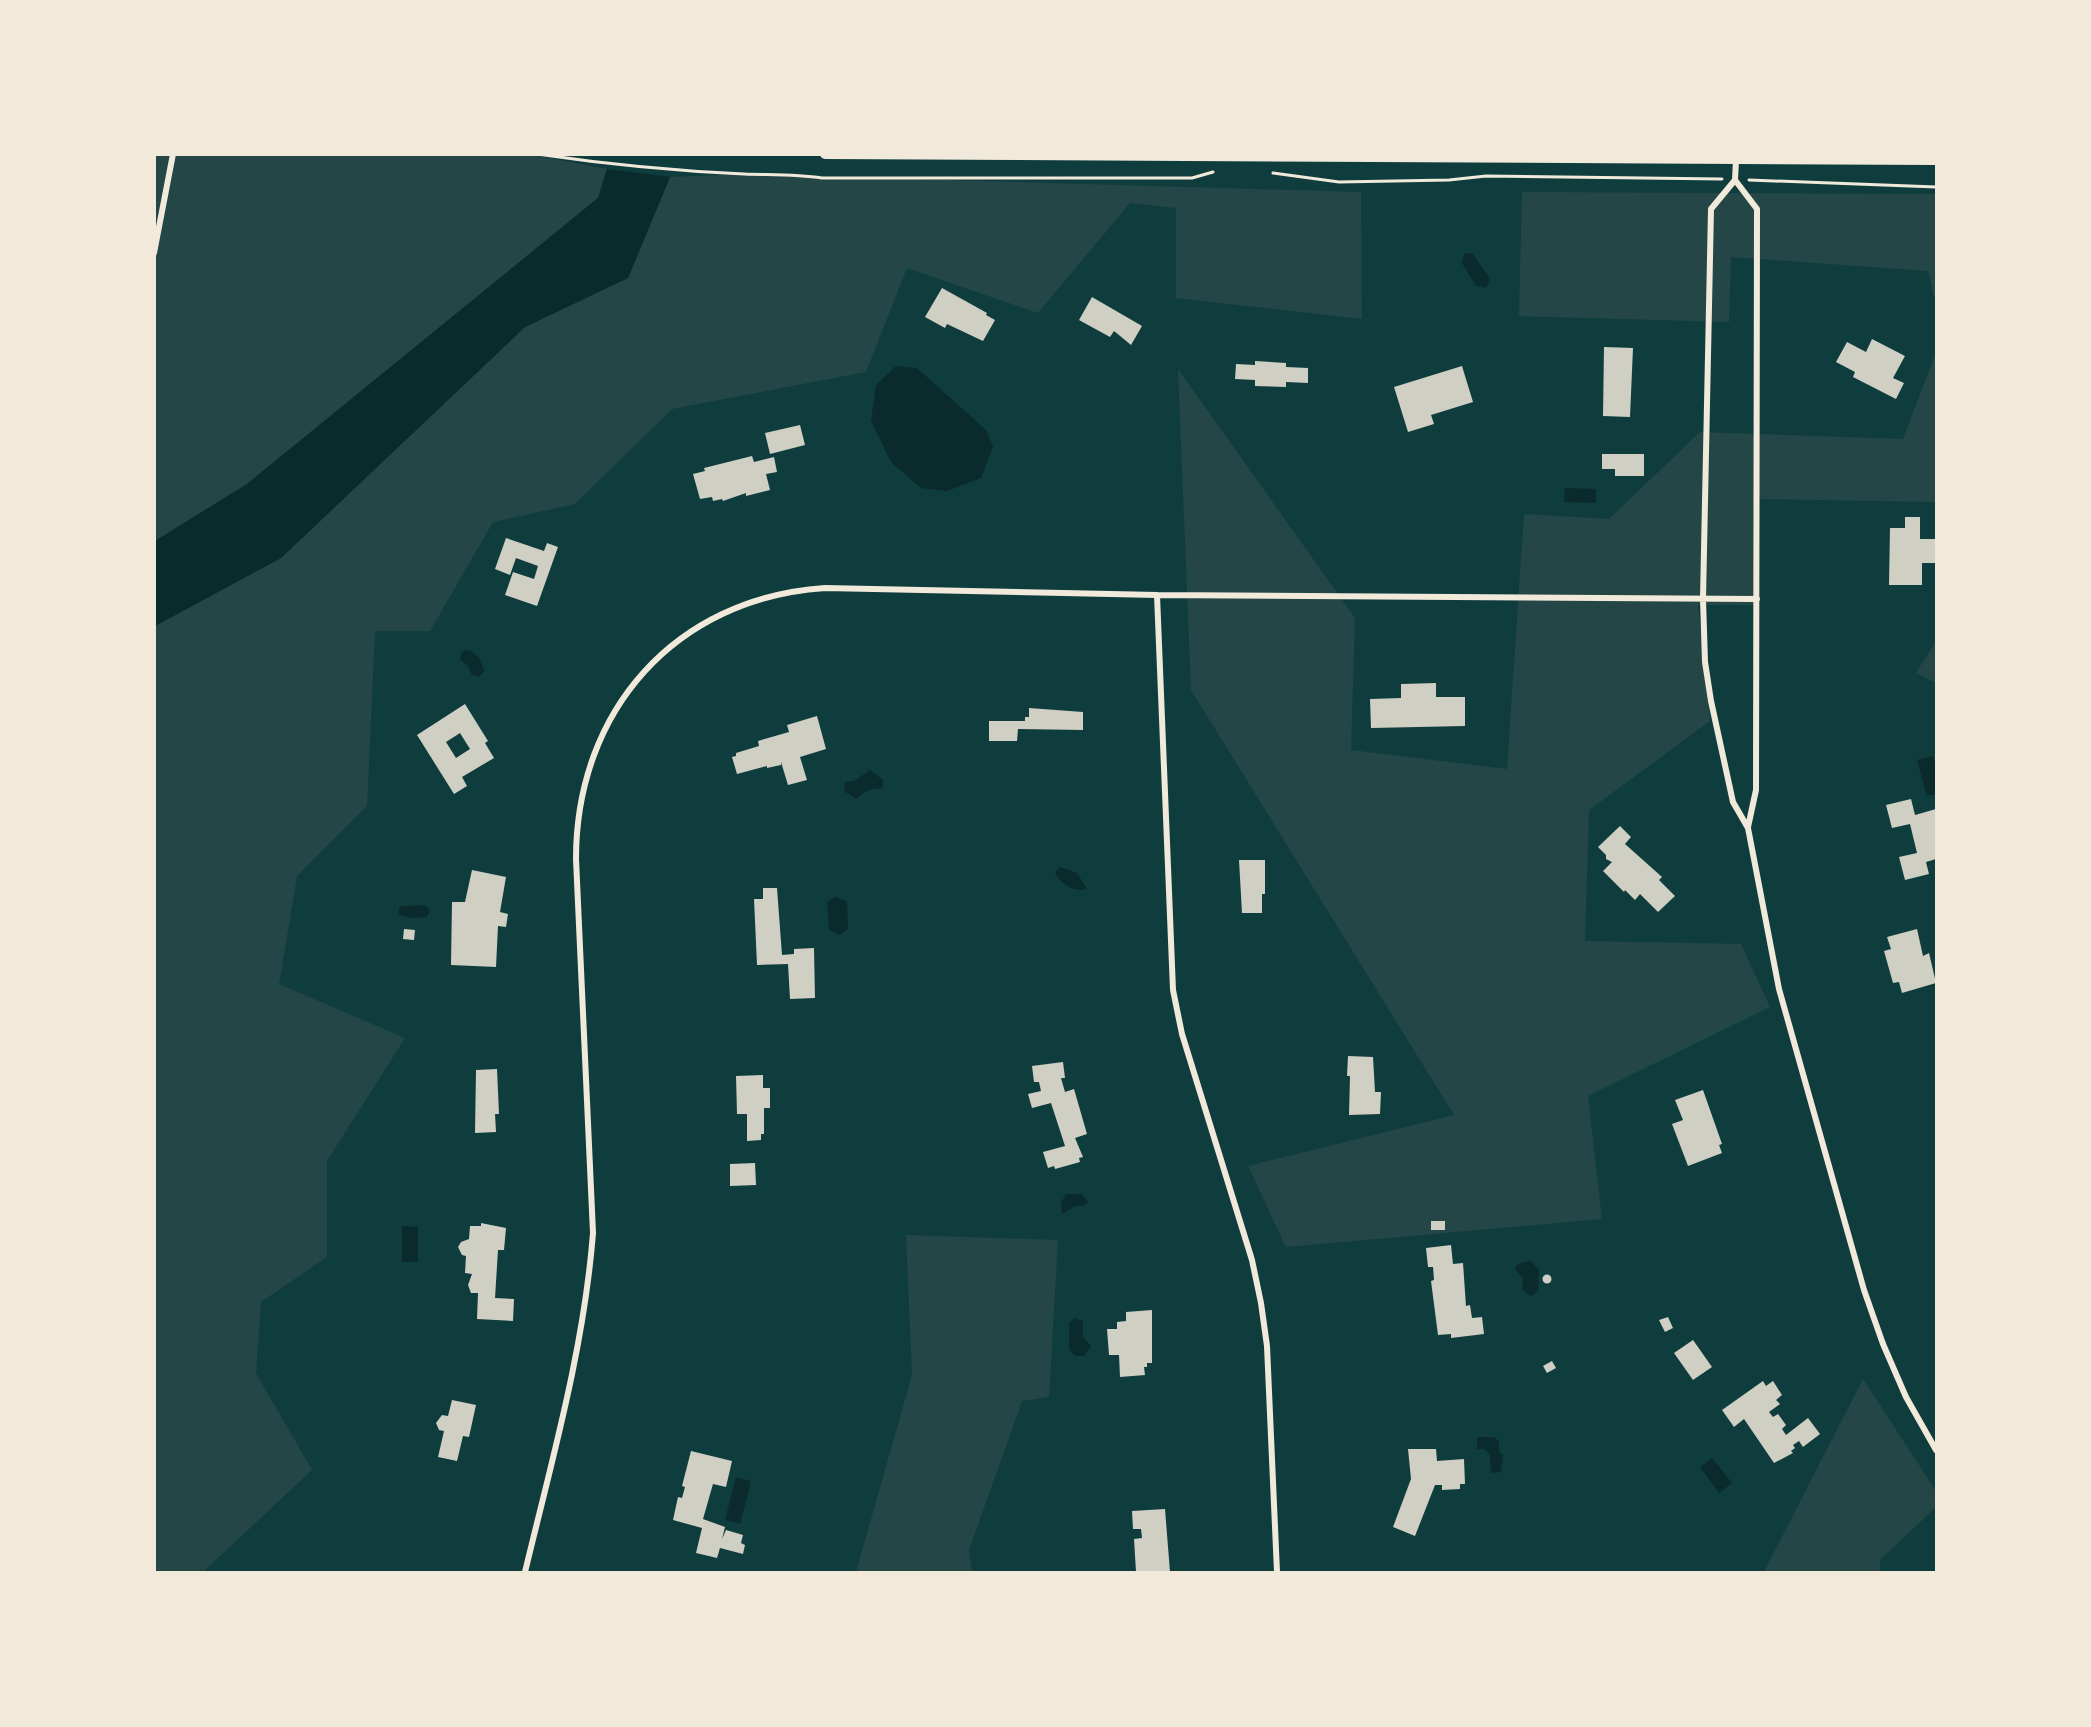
<svg xmlns="http://www.w3.org/2000/svg" width="2091" height="1727" font-family="'PT Sans Narrow',sans-serif">
<style>
.green{fill:#244646}
.water{fill:#0a2a2b}
.building{fill:#cfcfc3;fill-rule:evenodd}
.lines{fill:none;stroke-linecap:round;stroke-linejoin:round}
.path{stroke:#f1e9da;stroke-width:3}
.minor{stroke:#f1e9da;stroke-width:6}
.tertiary{stroke:#f1e9da;stroke-width:10}
</style>
<rect width="100%" height="100%" fill="#0f3d3e"/>
<path class="green" d="M528,154L607,169L598,198L247,484L155,541V155Z
M745,174L1361,192L1362,319L1176,298V208L1130,203L1038,313L907,268L866,372L672,409L575,504L493,522L430,631H375L367,806L297,876L279,984L405,1038L327,1161V1257L261,1302L256,1373L312,1470L203,1572H155V626L281,558L525,327L628,278L670,177Z
M1522,192L1936,194V305L1928,271L1731,257L1729,322L1519,316Z
M1936,352V502L1760,499L1756,605H1698L1710,721L1589,810L1585,941L1741,944L1770,1007L1588,1096L1602,1219L1286,1247L1248,1166L1454,1115L1191,690L1178,369L1355,618L1351,750L1507,769L1524,514L1609,519L1700,432L1903,439Z
M1936,641V683L1916,673Z
M906,1235L1058,1240L1049,1397L1022,1401L969,1550L972,1572H856L912,1375Z
M1863,1379L1936,1491V1507L1880,1560V1572H1764Z"/>
<path class="water" d="M607,169L670,177L628,278L525,327L281,558L155,626V541L247,484L598,198Z
M1472,253L1490,279L1486,288L1476,286L1462,263L1464,254Z
M896,366L917,368L986,430L993,447L981,478L947,491L921,488L891,462L871,421L876,385Z
M1565,488L1596,489V503L1564,502Z
M466,650C476,651 482,661 484,671L479,677L472,675L468,666L460,659L462,652Z
M1933,756L1936,768V794L1927,796L1917,760Z
M870,770L883,780V788L868,790L856,799L844,791L845,782L854,781Z
M1060,867L1077,873L1087,889C1073,892 1062,885 1055,873Z
M836,897L847,901L848,929L840,935L829,930L827,902Z
M425,905L430,910L427,917L411,918L399,915V908L402,906Z
M1066,1194H1082L1088,1202L1084,1206H1075L1062,1214L1061,1203Z
M402,1226L418,1227V1262H402Z
M1530,1260L1539,1270L1538,1291L1531,1296L1522,1290L1523,1278L1515,1269L1517,1265Z
M1074,1318L1083,1321V1337L1091,1346L1084,1356H1075L1069,1349V1324Z
M1477,1437H1494L1499,1441V1452L1503,1455L1501,1472L1491,1473L1490,1454L1484,1449H1477Z
M1712,1458L1732,1483L1719,1493L1700,1467Z
M736,1477L751,1481L740,1524L725,1520Z"/>
<path class="building" d="M942,288L987,313L986,315L995,320L983,341L947,324L945,328L925,317Z
M1092,297L1142,326L1131,345L1114,331L1110,337L1079,320Z
M1872,339L1905,356L1893,378L1904,383L1896,399L1853,377L1855,372L1836,362L1847,342L1866,352Z
M1604,347L1633,348L1630,417L1603,416Z
M1255,361L1286,363V367L1308,368V383L1286,382V387L1255,386V380L1235,379L1236,364L1255,365Z
M1462,366L1473,402L1431,415L1434,424L1408,432L1394,387Z
M800,425L805,445L770,454L765,433Z
M1602,454H1644V476H1615V469H1602Z
M752,456L754,462L774,457L777,472L766,474L770,490L746,496V493L723,501L722,499L713,501L712,497L700,499L693,474L705,471L704,468Z
M1905,517H1920V539H1936V563H1922V585H1889L1890,528H1905Z
M506,538L544,551L547,543L558,547L537,606L505,595L513,572L534,579L538,566L516,558L510,575L495,569Z
M1436,683V697H1465V726L1371,728L1370,699L1401,698V684Z
M465,704L488,741L485,743L494,758L462,777L467,786L454,794L417,735ZM460,733L470,749L456,758L446,742Z
M1029,708L1083,712V730L1018,729L1017,741H989V721H1025V717H1029Z
M817,716L826,749L800,757L807,780L788,785L781,762V765L767,768V766L737,774L732,757L736,756V753L759,746L758,741L789,732L787,725Z
M1911,799L1915,815L1936,809V859L1926,862L1929,874L1905,880L1899,857L1917,853L1910,824L1892,828L1886,805Z
M1620,826L1631,837L1625,844L1662,877L1659,880L1675,896L1658,912L1640,894L1635,900L1625,890L1624,892L1603,871L1612,862L1606,859V855L1598,847Z
M1239,860H1265V894H1262V913H1242Z
M472,870L506,877L500,912L508,914L506,927L498,926L496,967L451,965L452,902H465Z
M763,888H777L782,955L794,954V949L814,948L815,998L790,999L788,964L757,965L754,899H763Z
M404,929L415,930L414,940L403,939Z
M1917,929L1923,956L1929,953L1936,983L1902,993L1899,982L1893,983L1884,951L1891,949L1887,937Z
M1348,1056L1373,1057L1375,1092H1381L1380,1114L1349,1115L1350,1076H1347Z
M1063,1062L1065,1078H1061L1065,1092L1074,1089L1087,1134L1075,1138L1083,1157L1079,1158L1080,1162L1055,1169L1054,1166L1048,1168L1043,1152L1065,1146L1051,1103L1032,1108L1028,1094L1041,1091L1039,1082H1034L1032,1066Z
M497,1069L499,1114H495L496,1132L475,1133L476,1070Z
M763,1075V1088H770V1108H764V1134H761V1140L747,1141V1114H737L736,1076Z
M1703,1090L1722,1144L1719,1145L1722,1153L1688,1166L1672,1124L1683,1120L1675,1100Z
M755,1163L756,1185L730,1186V1164Z
M1431,1221H1445V1230H1431Z
M481,1223L506,1228L504,1250H498L495,1298L514,1299L513,1321L477,1319L478,1293H471L468,1285L472,1274L465,1273L466,1256L462,1255L458,1247L461,1242L469,1239L470,1226H481Z
M1451,1245L1453,1264L1463,1263L1466,1306L1470,1305L1472,1318L1482,1317L1484,1334L1451,1338V1334L1438,1335L1431,1281L1434,1280L1433,1267H1428L1426,1248Z
M1542.5 1279a4.5 4.5 0 1 1 9 0a4.5 4.5 0 1 1-9 0Z
M1152,1310V1363H1147V1367H1144L1145,1375L1120,1377L1119,1355H1109L1107,1329H1117V1322L1126,1321V1312Z
M1668,1317L1673,1328L1665,1332L1659,1320Z
M1693,1340L1712,1367L1693,1380L1674,1353Z
M1552,1361L1556,1368L1547,1373L1543,1366Z
M1763,1381L1766,1386L1773,1381L1782,1395L1776,1400L1780,1404L1769,1412L1773,1417L1778,1414L1786,1425L1782,1429L1786,1435L1808,1418L1820,1434L1803,1447L1799,1441L1793,1445L1795,1448L1791,1451L1793,1453L1774,1463L1744,1419L1734,1427L1722,1410Z
M452,1400L476,1405L469,1437L463,1436L457,1461L438,1457L444,1431L439,1430L436,1423L442,1415L448,1416Z
M1408,1449H1436L1437,1461L1464,1459L1465,1484H1460V1489L1442,1490V1485H1435L1415,1536L1393,1527L1411,1479Z
M691,1451L732,1461L726,1487L713,1484L703,1519L725,1527L722,1539L726,1530L743,1535L741,1543L745,1545L743,1554L720,1548L717,1558L696,1553L702,1528L673,1520L678,1497L682,1498L685,1487L682,1486Z
M1165,1509L1170,1572H1136L1134,1539L1142,1538L1141,1529H1133L1132,1511Z"/>
<g class="lines">
<path class="path" d="M537,154C605,164 675,171 744,174C771,175 796,174 822,178H1192L1213,172
M1273,173L1339,182L1449,180L1486,176L1722,179
M1749,180L1936,187"/>
<path class="minor" d="M1736,160L1735,180L1711,209L1703,599L1705,662L1711,701L1733,802L1748,828L1779,989L1864,1290L1883,1344L1906,1397L1936,1450
M1735,180L1757,209L1756,790L1748,827
M154,253L173,154
M1157,595L1173,990L1182,1034L1252,1260L1261,1303L1267,1346L1277,1572
M525,1572C552,1460 584,1348 593,1233L576,859C576,711 675,598 825,588L1157,595L1757,599"/>
<path class="tertiary" d="M825,154L1936,160"/>
</g>
<rect width="2091" height="1727" fill="none" stroke="#f1e9da" stroke-width="312"/>
</svg>
